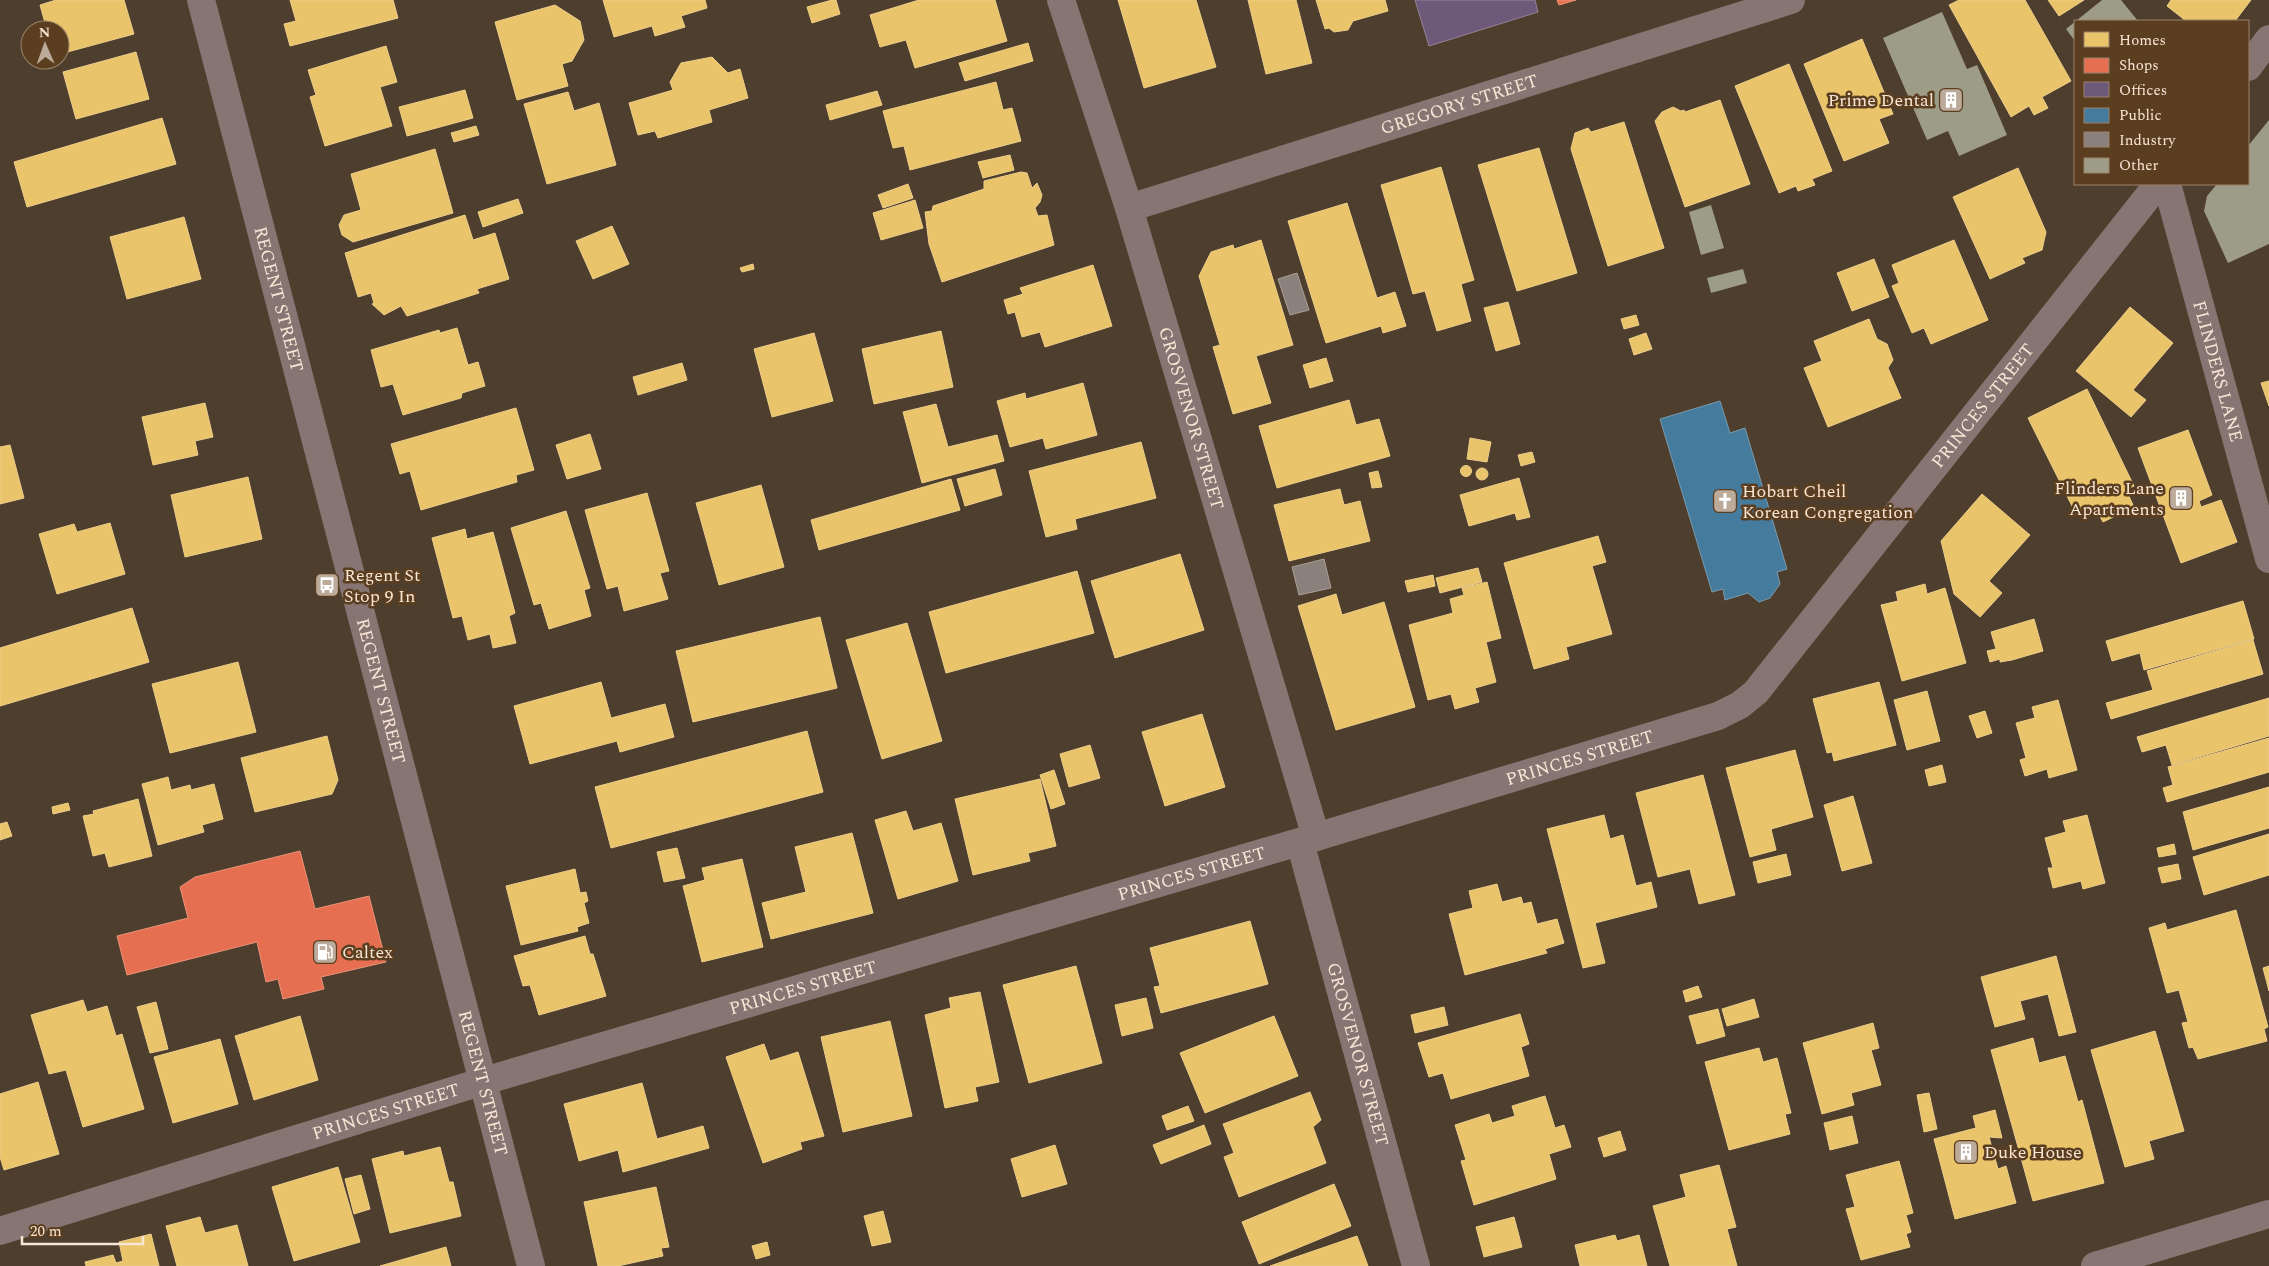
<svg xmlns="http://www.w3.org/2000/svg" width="2269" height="1266" font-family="Spectral,serif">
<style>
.homes{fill:#e9c46a;stroke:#eece8a}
.shops{fill:#e76f51;stroke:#ec9379}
.offices{fill:#6d597a;stroke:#978395}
.public{fill:#457b9d;stroke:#7b9bae}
.industry{fill:#8a817c;stroke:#ab9f97}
.building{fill:#9d9c86}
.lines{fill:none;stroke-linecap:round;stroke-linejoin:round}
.minor{stroke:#877573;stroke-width:28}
.labels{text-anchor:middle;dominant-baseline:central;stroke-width:5;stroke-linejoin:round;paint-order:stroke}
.poi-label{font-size:18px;fill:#f8e6d5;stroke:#5b3e20;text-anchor:start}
.street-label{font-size:18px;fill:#f8e6d5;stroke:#5b3e20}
</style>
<rect width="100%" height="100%" fill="#4e3e2d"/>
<path class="homes" d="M56,0H124L134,34L60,54V30H47L40,5Z
M290,0H393L398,18L290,46L284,24L296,21Z
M603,0H705L707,8L681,16L685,27L655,36L652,26L614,37Z
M832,0H836L840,14L812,23L807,7Z
M919,0H995L1007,41L915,68L906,40L880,47L870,15Z
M1118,0H1196L1216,67L1144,88Z
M1248,0H1296L1312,63L1266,74Z
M1316,0H1385L1388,11L1353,21L1348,30L1334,32L1329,28L1325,29Z
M1959,0H2025L2071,81L2042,97L2048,108L2034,115L2029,106L2011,117L1949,5Z
M2048,0H2084L2059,16Z
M2171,0H2251L2235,21H2186L2167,6Z
M555,5L580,21L584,40L572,61L562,64L568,86L517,100L495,22Z
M1862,39L1893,114L1879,119L1889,143L1844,161L1804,64Z
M1028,43L1033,61L965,81L959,63Z
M386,46L397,82L380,87L392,126L325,146L310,97L316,95L308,70Z
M136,52L149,99L76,119L63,72Z
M712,57L728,73L740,69L748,98L709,110L712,122L658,138L655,131L638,135L629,103L673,90L670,82L681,63Z
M1789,64L1832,171L1812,179L1815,185L1798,191L1796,186L1779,193L1735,86Z
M996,82L1003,110L1012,108L1021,141L910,170L904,146L893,148L883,111Z
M465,90L473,118L407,136L399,107Z
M877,91L882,105L830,120L826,105Z
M568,92L574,111L599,103L616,165L547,184L524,104Z
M1720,100L1750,184L1685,207L1655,121L1662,112L1673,107L1681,111L1684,110L1685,112Z
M162,118L176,164L27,207L14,162Z
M1624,122L1664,248L1608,266L1571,149L1575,133L1588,128L1591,132Z
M476,126L479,135L454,142L451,133Z
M1539,148L1577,273L1517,291L1478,165Z
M435,149L453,213L353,242L342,235L339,225L344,215L361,210L351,174Z
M1010,155L1014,170L983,178L978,162Z
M1441,167L1474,280L1461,284L1471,321L1437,331L1425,291L1413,294L1381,185Z
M2018,168L2046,232L2042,250L2022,258L2025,263L1990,279L1953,197Z
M1021,172L1027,173L1032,188L1037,183L1042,195L1040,202L1035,208L1038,216L1047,215L1054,245L942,282L929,244L925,212L932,211L933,206L984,189V181Z
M908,184L913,198L883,208L878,195Z
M518,199L523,213L483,227L478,212Z
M915,200L923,228L881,240L873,213Z
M1347,203L1377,298L1395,292L1406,326L1383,333L1381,326L1326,343L1288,221Z
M465,215L473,240L495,233L509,279L477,289L479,293L407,316L401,306L384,315L372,304L374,303L371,293L358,297L345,253Z
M184,217L201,279L127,299L110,237Z
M612,226L629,264L593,279L576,241Z
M1261,240L1293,345L1256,356L1271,403L1233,414L1213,347L1220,345L1199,276L1211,252L1233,245L1234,249Z
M1954,240L1988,320L1931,344L1924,328L1912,333L1892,286L1899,283L1892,265Z
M1874,259L1889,297L1852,311L1837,273Z
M753,264L754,269L742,272L740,268Z
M1093,265L1112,326L1045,347L1040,332L1022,337L1015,312L1008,314L1004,300L1023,294L1020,288Z
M1508,302L1520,344L1496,351L1484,308Z
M2130,307L2173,343L2133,390L2146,400L2131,417L2076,371Z
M1636,315L1639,325L1624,329L1621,319Z
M1869,319L1877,339L1887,344L1893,360L1888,368L1901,398L1828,427L1804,368L1822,361L1814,341Z
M457,328L468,365L478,362L485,386L462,393L461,398L403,415L393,384L381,387L371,350L439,330L440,333Z
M941,331L953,387L874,404L862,349Z
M814,333L833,401L772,417L754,349Z
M1646,333L1652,349L1634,355L1629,339Z
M1326,358L1333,381L1310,388L1303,365Z
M682,363L687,380L638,395L633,377Z
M2269,381V406L2261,383Z
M1083,383L1097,435L1046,449L1043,438L1010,447L997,401L1025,393L1026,399Z
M2087,389L2134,486L2126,490L2134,507L2103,522L2094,506L2076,514L2028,418Z
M1349,400L1356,425L1379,419L1390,456L1277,488L1259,426Z
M205,403L213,437L195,441L198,455L153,465L142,417Z
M936,404L948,447L997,435L1004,461L922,483L903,412Z
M516,408L534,470L516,475L517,482L421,510L410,471L400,474L391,444Z
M2188,430L2212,495L2199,501L2201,507L2221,500L2237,542L2181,563L2138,448Z
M590,434L601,469L567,479L556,445Z
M1470,438L1491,442L1487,462L1467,459Z
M1141,442L1156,498L1075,519L1077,529L1046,537L1029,471Z
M10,445L24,498L0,504V447Z
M1532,452L1535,462L1521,466L1518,455Z
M1460.5 471a5.5 5.5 0 1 1 11 0a5.5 5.5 0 1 1-11 0Z
M1476 474a6 6 0 1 1 12 0a6 6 0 1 1-12 0Z
M995,469L1002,495L965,506L957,479Z
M1378,471L1382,487L1372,488L1369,473Z
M248,477L262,539L185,557L171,495Z
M1519,478L1530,517L1517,520L1515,513L1469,526L1460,495Z
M951,479L960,510L819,550L811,520Z
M761,485L784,567L719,585L696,503Z
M1340,489L1344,505L1360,501L1370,541L1289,561L1274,505Z
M647,493L669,571L660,573L668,599L624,611L618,586L607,589L585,510Z
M1982,494L2030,535L1989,581L2002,593L1980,617L1954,594L1941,541Z
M566,511L590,588L584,590L591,616L549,629L541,603L534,605L511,528Z
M110,523L125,574L57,594L39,534L74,524L77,532Z
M465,529L467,539L493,532L515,613L509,616L516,643L493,648L490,634L468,640L462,616L453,618L432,538Z
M1598,536L1606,562L1592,566L1612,634L1566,647L1569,659L1534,669L1504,563Z
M1180,554L1204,630L1115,658L1091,581Z
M1478,568L1482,582L1440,593L1436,578Z
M1077,571L1094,633L946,673L929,612Z
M1433,575L1435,586L1408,592L1405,581Z
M1487,582L1501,638L1486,642L1496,682L1475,688L1479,702L1455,709L1451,694L1428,700L1409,625L1453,613L1450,599L1464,595L1462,588Z
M1925,584L1927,594L1945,588L1966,663L1902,681L1881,605L1898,601L1896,592Z
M1336,594L1342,615L1384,602L1415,707L1336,730L1298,606Z
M2243,601L2254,639L2144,670L2140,653L2112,661L2106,641Z
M132,608L149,662L0,706V648Z
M820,617L837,688L693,722L676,651Z
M2034,619L2043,651L2012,660L2000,662V659L1990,662L1987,651L1996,649L1991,632Z
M907,623L942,741L882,759L846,640Z
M2253,640L2263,674L2111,719L2106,703L2153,690L2147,671Z
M238,662L256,732L170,753L152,684Z
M601,682L611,718L665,704L674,737L620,752L617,741L530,764L514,706Z
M1879,682L1896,745L1834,761L1832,752L1827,753L1813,699Z
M1927,691L1940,741L1907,750L1894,700Z
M2269,698V736L2172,765L2166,745L2142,752L2137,737Z
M2058,700L2077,770L2049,778L2047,769L2025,776L2020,760L2026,758L2016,723L2035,718L2032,707Z
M1985,711L1992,733L1977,738L1969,716Z
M1202,714L1225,787L1165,806L1142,732Z
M807,731L823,792L611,848L595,787Z
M327,736L338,780L332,794L255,812L241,758Z
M2269,738V772L2167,802L2163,788L2173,785L2168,767Z
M1090,745L1100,778L1069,787L1060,754Z
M1795,750L1813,817L1771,829L1776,850L1750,857L1726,768Z
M1942,765L1946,782L1929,786L1925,770Z
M1054,770L1065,804L1051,809L1040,775Z
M1703,775L1735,895L1699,904L1690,869L1658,877L1636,793Z
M168,777L171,790L190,785L191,790L214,784L223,819L202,825L204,832L158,845L142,784Z
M1040,779L1056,846L1028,853L1030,861L973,875L955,799Z
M2269,787V828L2193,850L2183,812Z
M1853,796L1872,863L1842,871L1824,805Z
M138,799L152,856L109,867L105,853L93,856L83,816L94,814L93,811Z
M68,803L70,810L53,814L52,807Z
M906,811L913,831L941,823L958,881L898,899L875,820Z
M1604,815L1610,839L1623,835L1636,886L1651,882L1657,907L1595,923L1605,963L1583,968L1547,829Z
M2087,815L2105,883L2083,889L2081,881L2053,888L2048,868H2053L2045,838L2066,832L2063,821Z
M7,822L12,836L0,840V824Z
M852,833L873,913L771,939L762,903L806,892L795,847Z
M2269,834V875L2204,895L2193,857Z
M2174,844L2176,854L2159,857L2157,848Z
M677,848L685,878L664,882L657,852Z
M1786,854L1791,875L1758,883L1753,862Z
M742,859L763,947L702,962L683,886L705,880L702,868Z
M2178,864L2181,879L2162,883L2158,868Z
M575,869L580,893L586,892L588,901L584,903L589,923L577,927L578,931L521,945L506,886Z
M1497,884L1502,902L1521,897L1523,904L1531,902L1537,924L1557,919L1564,943L1545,949L1547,953L1465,975L1449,914L1473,908L1469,891Z
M2236,910L2268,1027L2264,1029L2267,1041L2198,1059L2193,1047L2189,1048L2182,1023L2188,1022L2179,990L2167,993L2149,928L2165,923L2167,930Z
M1250,921L1268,984L1161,1013L1154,987L1160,986L1150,948Z
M585,936L590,954H593L606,996L539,1015L530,985L523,986L514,956Z
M2056,956L2076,1032L2059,1036L2048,994L2020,1001L2025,1019L1995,1027L1981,977Z
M1076,966L1102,1063L1029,1083L1003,985Z
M2269,966V991L2263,968Z
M1698,986L1702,997L1686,1002L1683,991Z
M980,992L999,1082L975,1087L978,1101L945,1108L925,1015L951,1008L949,998Z
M1146,998L1153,1028L1122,1036L1115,1005Z
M1754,999L1759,1017L1727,1026L1722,1009Z
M83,1000L87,1012L107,1006L116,1036L122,1034L144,1109L83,1127L66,1070L49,1074L31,1015Z
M156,1002L168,1049L150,1053L137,1007Z
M1444,1007L1448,1025L1415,1033L1411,1015Z
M1718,1009L1725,1036L1697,1044L1689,1016Z
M1520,1014L1529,1044L1521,1047L1529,1076L1451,1099L1443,1073L1429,1077L1418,1043Z
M300,1016L318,1080L254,1100L235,1036Z
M1274,1016L1298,1076L1205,1113L1180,1053Z
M890,1021L912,1116L843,1132L821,1037Z
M1873,1023L1879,1048L1871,1050L1881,1085L1851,1093L1854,1105L1822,1114L1803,1043Z
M2155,1031L2184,1131L2149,1141L2154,1159L2125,1167L2091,1050Z
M2033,1038L2039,1063L2065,1056L2078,1102L2082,1100L2104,1183L2033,1201L1991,1050Z
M220,1039L238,1104L173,1123L154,1057Z
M764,1044L770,1061L798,1052L824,1136L800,1142L802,1149L763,1163L726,1057Z
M1759,1048L1763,1062L1777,1058L1791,1113L1785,1114L1790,1134L1729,1150L1705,1062Z
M38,1082L59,1154L4,1170L0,1157V1094Z
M642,1083L657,1139L703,1126L709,1148L623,1172L618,1150L579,1161L564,1104Z
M1310,1092L1321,1120L1313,1127L1326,1163L1239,1197L1224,1157L1234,1153L1223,1124Z
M1929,1093L1937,1129L1924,1132L1917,1095Z
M1545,1096L1555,1128L1564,1125L1571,1147L1549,1154L1556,1179L1474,1205L1461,1161L1466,1160L1455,1125L1489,1114L1492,1123L1515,1116L1512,1106Z
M1188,1106L1194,1121L1167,1130L1162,1116Z
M1995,1110L2002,1138L1989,1137L1998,1169L2006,1166L2016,1203L1955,1219L1934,1139L1976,1128L1973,1116Z
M1852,1116L1858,1143L1830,1150L1824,1123Z
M1204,1125L1211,1144L1161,1164L1153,1145Z
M1620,1131L1626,1150L1604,1157L1598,1138Z
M1055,1145L1067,1184L1022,1197L1011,1159Z
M440,1147L449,1182H453L461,1216L390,1233L372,1159L403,1151L404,1156Z
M1899,1161L1913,1213L1906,1215L1911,1232L1906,1234L1910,1247L1861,1260L1846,1209L1855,1207L1846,1175Z
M1719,1165L1736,1227L1727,1229L1737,1266H1670L1653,1206L1686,1197L1680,1175Z
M338,1167L360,1242L294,1261L272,1187Z
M361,1175L370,1209L354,1214L345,1179Z
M1334,1184L1351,1226L1259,1264L1242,1222Z
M656,1187L669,1247L661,1248L663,1256L618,1266H598L584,1202Z
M883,1211L891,1242L872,1246L864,1216Z
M200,1217L205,1233L237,1225L248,1266H177L166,1226Z
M1514,1217L1522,1247L1484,1257L1476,1227Z
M151,1234L159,1266H86L85,1262L113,1255L116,1263L123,1261L119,1242Z
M1615,1235L1617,1241L1639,1235L1647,1266H1580L1575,1245Z
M1357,1236L1368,1266H1270Z
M767,1242L770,1255L756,1259L752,1246Z
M446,1247L451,1266H380Z"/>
<path class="shops" d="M1557,0H1576L1559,5Z
M300,851L315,909L369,896L386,962L321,977L324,989L283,999L278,979L266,982L257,942L127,975L117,936L188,918L180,887L195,877Z"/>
<path class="offices" d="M1415,0H1535L1538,12L1429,46Z"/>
<path class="public" d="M1720,401L1730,433L1745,428L1787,569L1777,572L1780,584L1770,598L1759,602L1748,593L1725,600L1723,589L1712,592L1660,419Z"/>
<path class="industry" d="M1297,273L1309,310L1290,315L1278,279Z
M1324,559L1331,588L1299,595L1292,567Z"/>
<path class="building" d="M2102,0H2121L2138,21H2075V41L2066,29Z
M1942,12L1967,69L1977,65L2007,135L1959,156L1948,131L1927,140L1883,38Z
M2269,120V244L2228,263L2204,211L2207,196L2217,184H2248V146Z
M1711,205L1724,248L1701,255L1689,212Z
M1743,269L1747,283L1711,293L1707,278Z"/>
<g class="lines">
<g class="minor">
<path id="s1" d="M201,0L531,1266"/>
<path id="s2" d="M1061,0L1129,208L1316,837"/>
<path d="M2248,67L2269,39"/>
<path id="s3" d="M2167,184L2269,559"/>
<path id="s4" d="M1129,208L1791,0"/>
<path id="s5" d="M1300,842L1416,1266"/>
<path id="s6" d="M0,1231L484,1081L1316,837L1718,716L1740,705L1756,692L2158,184"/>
<path d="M2095,1266L2269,1214"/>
</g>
</g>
<defs>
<symbol id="building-square" viewBox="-11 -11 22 22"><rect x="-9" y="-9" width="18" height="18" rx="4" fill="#bcab9a" stroke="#5b3e20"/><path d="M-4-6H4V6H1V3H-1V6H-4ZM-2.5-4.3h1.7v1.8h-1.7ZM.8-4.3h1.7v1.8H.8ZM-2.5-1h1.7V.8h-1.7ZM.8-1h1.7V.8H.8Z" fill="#fff"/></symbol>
<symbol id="church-square" viewBox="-11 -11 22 22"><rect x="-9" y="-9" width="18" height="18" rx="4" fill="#bcab9a" stroke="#5b3e20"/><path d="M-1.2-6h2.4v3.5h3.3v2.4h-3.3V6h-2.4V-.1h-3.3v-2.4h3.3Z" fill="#fff"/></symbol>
<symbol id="bus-square" viewBox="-11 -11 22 22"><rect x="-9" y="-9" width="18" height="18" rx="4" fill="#bcab9a" stroke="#5b3e20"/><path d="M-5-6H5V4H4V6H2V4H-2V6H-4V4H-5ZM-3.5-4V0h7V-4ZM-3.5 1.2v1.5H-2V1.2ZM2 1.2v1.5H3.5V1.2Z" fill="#fff"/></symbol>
<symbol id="fuel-square" viewBox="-11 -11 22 22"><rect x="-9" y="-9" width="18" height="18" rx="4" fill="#bcab9a" stroke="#5b3e20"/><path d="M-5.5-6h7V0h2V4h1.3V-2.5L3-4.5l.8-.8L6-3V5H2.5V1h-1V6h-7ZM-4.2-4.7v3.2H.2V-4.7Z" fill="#fff"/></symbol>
</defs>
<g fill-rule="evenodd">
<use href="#building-square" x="1937" y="86" width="28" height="28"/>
<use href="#building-square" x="2167" y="484" width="28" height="28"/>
<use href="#church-square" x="1711" y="487" width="28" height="28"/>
<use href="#bus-square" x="313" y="571" width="28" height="28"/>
<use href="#fuel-square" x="311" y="938" width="28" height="28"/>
<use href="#building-square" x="1952" y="1138" width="28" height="28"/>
</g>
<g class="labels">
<g class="poi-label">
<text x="1934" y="100" text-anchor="end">Prime Dental</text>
<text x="2164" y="488" text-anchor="end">Flinders Lane<tspan x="2164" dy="21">Apartments</tspan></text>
<text x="1742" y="491">Hobart Cheil<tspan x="1742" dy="21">Korean Congregation</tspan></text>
<text x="344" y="575">Regent St<tspan x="344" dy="21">Stop 9 In</tspan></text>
<text x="342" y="952">Caltex</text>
<text x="1984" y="1152">Duke House</text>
</g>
<g class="street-label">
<text stroke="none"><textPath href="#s4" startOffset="346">GREGORY STREET</textPath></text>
<text stroke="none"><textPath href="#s1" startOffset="309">REGENT STREET</textPath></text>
<text stroke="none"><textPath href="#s3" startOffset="194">FLINDERS LANE</textPath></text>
<text stroke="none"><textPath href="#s6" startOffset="2204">PRINCES STREET</textPath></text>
<text stroke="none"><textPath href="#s2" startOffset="438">GROSVENOR STREET</textPath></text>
<text stroke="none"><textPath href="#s1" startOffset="714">REGENT STREET</textPath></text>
<text stroke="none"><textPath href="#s6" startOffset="1649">PRINCES STREET</textPath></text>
<text stroke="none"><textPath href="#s6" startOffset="1244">PRINCES STREET</textPath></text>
<text stroke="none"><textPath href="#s6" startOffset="839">PRINCES STREET</textPath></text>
<text stroke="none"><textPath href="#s5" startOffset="220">GROSVENOR STREET</textPath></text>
<text stroke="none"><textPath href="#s1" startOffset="1119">REGENT STREET</textPath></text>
<text stroke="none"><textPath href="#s6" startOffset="404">PRINCES STREET</textPath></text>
</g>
</g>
<rect x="2074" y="20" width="175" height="165" fill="#5b3e20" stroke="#9a8168"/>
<rect x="2084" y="32" width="25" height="15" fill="#e9c46a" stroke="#9a8168"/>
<text x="2119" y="45" font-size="15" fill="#f8e6d5">Homes</text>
<rect x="2084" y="58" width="25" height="15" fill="#e76f51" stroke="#9a8168"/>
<text x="2119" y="70" font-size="15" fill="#f8e6d5">Shops</text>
<rect x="2084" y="82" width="25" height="15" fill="#6d597a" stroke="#9a8168"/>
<text x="2119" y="95" font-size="15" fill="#f8e6d5">Offices</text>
<rect x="2084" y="108" width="25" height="15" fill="#457b9d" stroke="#9a8168"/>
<text x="2119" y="120" font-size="15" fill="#f8e6d5">Public</text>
<rect x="2084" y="132" width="25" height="15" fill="#8a817c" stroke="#9a8168"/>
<text x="2119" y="145" font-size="15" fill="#f8e6d5">Industry</text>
<rect x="2084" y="158" width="25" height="15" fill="#9d9c86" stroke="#9a8168"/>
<text x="2119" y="170" font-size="15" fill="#f8e6d5">Other</text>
<g transform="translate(45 45) rotate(358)"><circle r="24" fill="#5b3e20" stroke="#9a8168"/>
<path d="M0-4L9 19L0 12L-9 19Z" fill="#bcab9a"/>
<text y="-8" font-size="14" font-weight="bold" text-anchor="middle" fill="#f8e6d5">N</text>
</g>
<path d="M22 1236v8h121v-8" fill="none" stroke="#f8e6d5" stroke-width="2.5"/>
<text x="30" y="1236" font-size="15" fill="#f8e6d5" stroke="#5b3e20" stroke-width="4" paint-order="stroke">20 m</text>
</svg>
